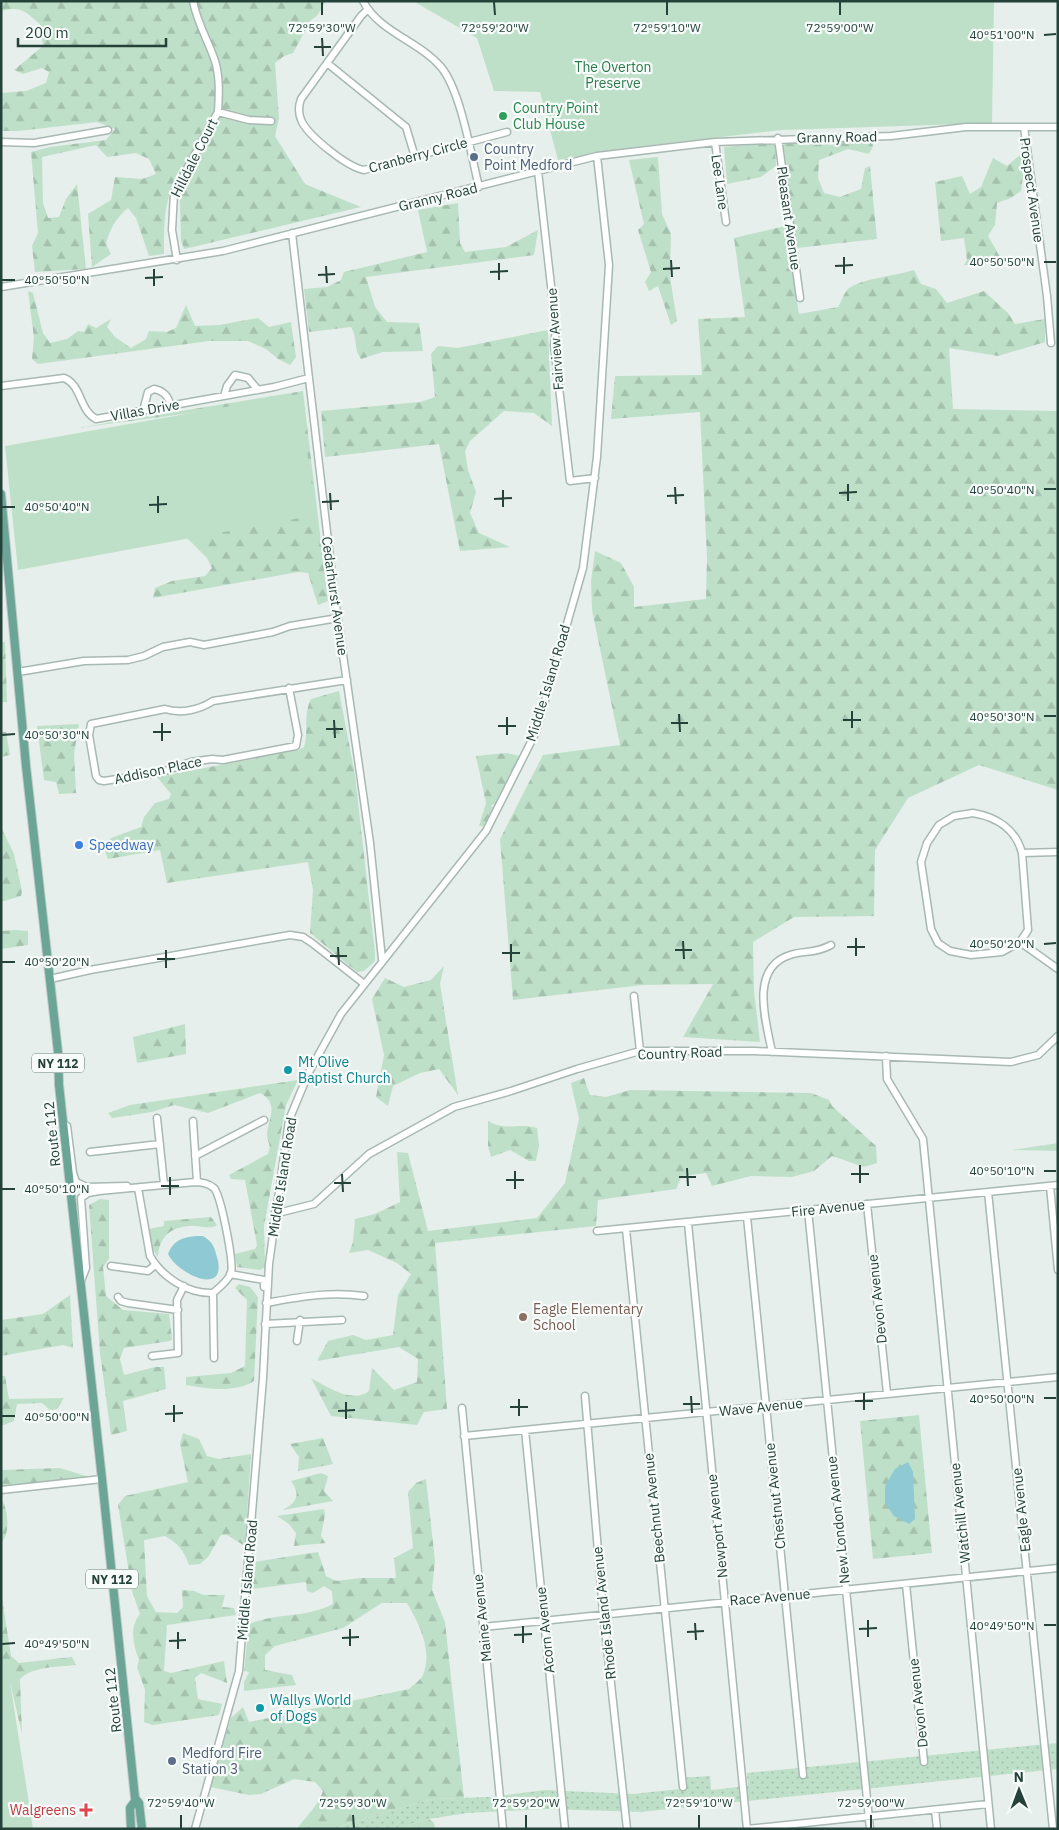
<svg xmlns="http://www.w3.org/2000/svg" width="1059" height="1830" font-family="'IBM Plex Sans',sans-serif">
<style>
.grass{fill:url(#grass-dots)}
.forest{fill:url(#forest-firs)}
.park{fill:#bfe0c8}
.water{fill:#8ec9d4}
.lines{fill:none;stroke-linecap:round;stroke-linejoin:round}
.minor-casing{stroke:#a8b8b2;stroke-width:9}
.major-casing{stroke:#c2cac8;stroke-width:10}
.minor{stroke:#fff;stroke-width:6}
.major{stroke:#6aa596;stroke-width:8}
.ticks{fill:none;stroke:#24423a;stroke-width:2}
.leisure-dot{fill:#2e9e5b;stroke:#f7fbf9;stroke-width:2}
.service-dot{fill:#5c6f8a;stroke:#f7fbf9;stroke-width:2}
.shop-dot{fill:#3f7fe0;stroke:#f7fbf9;stroke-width:2}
.culture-dot{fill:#0f9aa8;stroke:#f7fbf9;stroke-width:2}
.education-dot{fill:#8d6e63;stroke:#f7fbf9;stroke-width:2}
.health-dot{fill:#e0444e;stroke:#f7fbf9;stroke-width:2}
.labels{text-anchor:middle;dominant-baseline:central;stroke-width:4.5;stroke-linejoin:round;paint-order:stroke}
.shield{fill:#f7fbf9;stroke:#637a73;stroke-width:1}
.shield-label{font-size:12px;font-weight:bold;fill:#24423a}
.park-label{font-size:14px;fill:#2d7a4b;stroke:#f7fbf9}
.leisure-label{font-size:14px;fill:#27864d;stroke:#f7fbf9;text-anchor:start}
.street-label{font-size:14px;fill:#24423a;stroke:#f7fbf9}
.service-label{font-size:14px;fill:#4e5e75;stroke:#f7fbf9;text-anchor:start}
.shop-label{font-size:14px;fill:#366cbe;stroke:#f7fbf9;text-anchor:start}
.culture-label{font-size:14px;fill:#0d838f;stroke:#f7fbf9;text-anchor:start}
.education-label{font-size:14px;fill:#785e54;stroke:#f7fbf9;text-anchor:start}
.health-label{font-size:14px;fill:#be3a42;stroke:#f7fbf9;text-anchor:end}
.ticks-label{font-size:12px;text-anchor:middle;fill:#24423a;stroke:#f7fbf9;stroke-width:4.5;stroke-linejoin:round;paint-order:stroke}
</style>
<defs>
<pattern id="grass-dots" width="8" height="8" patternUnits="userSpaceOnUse" patternTransform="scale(1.25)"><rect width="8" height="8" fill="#bfe0c8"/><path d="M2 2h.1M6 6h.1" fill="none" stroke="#a4c1ad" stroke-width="1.8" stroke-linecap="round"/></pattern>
<pattern id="forest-firs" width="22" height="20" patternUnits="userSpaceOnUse" patternTransform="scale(1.25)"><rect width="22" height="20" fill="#bfe0c8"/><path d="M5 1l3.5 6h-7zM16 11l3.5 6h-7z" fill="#a4c1ad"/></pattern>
</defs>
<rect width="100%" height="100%" fill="#e6efeb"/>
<path class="grass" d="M1058,1743V1769L641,1812L547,1809L467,1813L429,1819L394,1829H330L432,1799L490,1797L545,1790L632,1794L680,1789L679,1778L710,1776L711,1790L748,1786L747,1773Z"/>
<path class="forest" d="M1,1H326L317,16L311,20L293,53L284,56L275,63L279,118L275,136L305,184L361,207L184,249L181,240L179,170C164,200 164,221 164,254L149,256L136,218L128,208C115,219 110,229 106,244L111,254L92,267L88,214L111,200L115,177L142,179L156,174L149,159L136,153L107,157L96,145L42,157L43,203L48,218L59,217L66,199L77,184L86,269L35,272L32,246L38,233L31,152L50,147L106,140L115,129L97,122L18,131H1V93L26,91L46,83L49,72L42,68L23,74L14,70L43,46L40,24C24,11 22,6 1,11Z
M783,142H872L873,146L869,154L848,149L819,160L818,178L824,193L840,197L861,189L865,168L870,166L877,239L797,248Z
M775,143L776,166L761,177L727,184L724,147Z
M1022,153L1023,176L1021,191L1011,198L997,203L995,225L988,236L1002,260L980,265H964L967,260L964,238L941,241L935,182L962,176L970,194L981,187L993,158L1007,166Z
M658,157L662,214L671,234L670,277L677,321L671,325L658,286L649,291L645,282L651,272L638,230L644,224L629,160Z
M458,203L460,243L465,252L506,247L538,230L534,255L366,277L375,307L387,322L419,323L423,351L383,352L361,359C353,348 358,338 351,327L309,332L304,289L327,287L341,280L344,272L427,252L418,210Z
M785,226L799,314L838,307C841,302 844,293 848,289C862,278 896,276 914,270L921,284L936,289L947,303L984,291L1008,313L1015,324L1045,319V342L998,356L949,348L953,409L1058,411V790L979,765L908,798L875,850L874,916L794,917L753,942L754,990L760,1042L683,1037L713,984L643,985L513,1000L500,839L543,755L620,745L592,610L591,581L595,551L621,563L634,587V607L706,599L707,558L700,412L611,419L615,376L702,375L698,319L745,317L734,238Z
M28,291L33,293L43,333L50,343L67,339L78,331L84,332L88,324L96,328L111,319L107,327L115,337L131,348L146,339L149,331L167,332L176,328L186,305L195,326L219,325L258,318L269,327L291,322L296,357L290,365L278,359L266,349L248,341H209L38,364L32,359L34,338Z
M548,330L552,426L534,413L504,411L470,441L465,451L468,470L476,492L470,513L479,533L510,547L460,551L439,444L325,457L321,411L420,402L435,397L431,354L438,346L458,348Z
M303,391L328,601L318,605L308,573L298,572L153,598L155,588L172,581L205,576L212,568L207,558L183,534L291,400L77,428Z
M1,642H5L7,702H1Z
M339,691L355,775L375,953V961L364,971L357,972L310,933L313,890L308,862L167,883L160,850L108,859L104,848L111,838L141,827L144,817L155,803L169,799L171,794L157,777L299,750L304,747C309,731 303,714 311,699Z
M79,724L74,754L76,793L59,794L56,782L44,780L37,726Z
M1,732H6L10,755L1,757Z
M506,753L520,756L496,804L491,805L494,809L483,826H479L486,803L476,756Z
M1,827L14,854L22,891L21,896L1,902Z
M16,930L28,931V945L1,949V931Z
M444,966L440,984L458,1095L439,1069L420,1073L393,1086L388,1106L376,1097L384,1055L372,999L385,978L404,987L431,980Z
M185,1024L186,1054L137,1063L133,1037Z
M584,1078L590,1095L606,1097L630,1090L811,1093L829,1100L832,1106L876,1146L877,1163L864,1167L832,1156L814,1171L792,1177L751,1176L712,1186L706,1173L682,1176L676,1189L598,1200L596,1226L435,1243L447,1409L424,1412L417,1425L331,1416L311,1378C327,1387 352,1404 369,1391L372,1368L394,1390L417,1382L418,1359L399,1347L317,1361L328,1341L353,1335L366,1340L393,1335L398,1295L411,1274L397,1263L368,1250L349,1253L353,1242L355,1219L375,1214L400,1202L397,1152L408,1153L428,1231L537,1218L565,1183L579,1119L571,1083Z
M298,1080L286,1105L264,1226L265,1267L260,1270L237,1267L235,1254L255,1249L257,1245L245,1180L231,1179L229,1175L268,1154C272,1143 267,1143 267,1134C268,1118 280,1104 260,1093L208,1113L174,1105L152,1112L112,1118L108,1113L130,1105Z
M488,1121C508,1132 517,1122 537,1128L539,1146L536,1161H529L510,1150L491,1157L488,1146Z
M1058,1143V1151L1012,1150Z
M100,1199L109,1200V1259L103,1267L106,1296L123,1310L169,1314L172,1339L170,1341L124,1348L120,1359L124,1375L155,1367H164L166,1389L123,1401L127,1431L111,1435L100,1353L89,1205Z
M211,1217L217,1225C212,1229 204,1227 197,1226C174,1225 159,1234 158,1257C151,1248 150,1240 149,1229L164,1226V1221Z
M239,1284L250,1287L258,1297L254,1381C235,1393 208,1389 186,1385V1377L231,1373L245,1366L247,1300L235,1288Z
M70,1295L73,1348L63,1345L1,1356V1320L43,1314Z
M1,1376H5L9,1399L64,1398L57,1409L50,1410L42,1403L17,1404L14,1421L1,1426Z
M919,1415L932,1553L873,1559L860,1421Z
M183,1433L199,1439L207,1456L219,1459L251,1454L245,1546L227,1535H221L208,1557L200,1564L189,1565C184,1551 178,1543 165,1536L144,1540L147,1596L156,1612L177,1613L183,1607L182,1590L194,1591L204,1595H225L222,1607L234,1608L236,1615L167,1625L164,1671L171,1673L224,1661L227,1683L201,1673L195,1678L198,1699L222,1704L219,1715L152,1725L144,1722L145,1690L137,1667L139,1660C133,1644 129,1628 140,1614L132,1591L118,1505L125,1496L188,1482L180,1444Z
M323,1438L333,1464L298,1471L299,1457L290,1444Z
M60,1468L89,1477L1,1487V1470Z
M321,1473L328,1476L324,1491L333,1501L283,1510C297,1502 301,1495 291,1481Z
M426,1479L435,1561L432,1590L445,1622L464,1798L432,1799L330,1829H297C306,1816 318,1806 323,1791L315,1782L294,1779L261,1794L249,1795L210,1787L231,1718L243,1707L249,1722L409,1689C413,1685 421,1680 423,1675C433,1650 419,1624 407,1603H382L343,1628L275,1646L265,1655V1670L292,1675L296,1685L244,1691V1682L249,1672L244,1671L249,1624C279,1612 303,1619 333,1604L332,1591L324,1586L313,1593L307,1591L306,1582L252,1589L254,1562L318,1552L326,1576L336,1581L361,1578H396L394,1558L413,1548L408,1492L416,1483Z
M1,1498C8,1509 11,1533 1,1543Z
M324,1509L325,1515L321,1536L326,1543L294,1546L296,1533L289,1524L277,1516Z
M1,1591L11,1656L19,1663L72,1657L76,1665C58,1667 33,1666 20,1679L22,1734L10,1682L1,1676Z
M429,1819L434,1823L435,1829H394Z"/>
<path class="park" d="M413,1H994L992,123L782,130L636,147L558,160L540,92L494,91L477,38Z
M299,394L316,515L18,570L5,446Z
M8,1671L10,1682L33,1829H1V1672Z"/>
<path class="water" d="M203,1236C211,1241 214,1245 216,1254C231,1298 179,1276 168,1254C174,1238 187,1236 203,1236Z
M908,1462L913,1472L915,1519L909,1524L894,1516L885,1503V1486L895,1469Z"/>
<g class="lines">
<defs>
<path id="minor" d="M363,1C379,32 419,41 441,67C461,91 471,155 479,187
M367,10L361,16L301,99C298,107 298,114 302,122C310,137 347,167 364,170L507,132
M327,63L406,127L415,157
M218,112L249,120L271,121
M1024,127L1047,296L1051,343
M778,138L800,298
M1,142L34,143L108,130
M715,142L726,222
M538,171L556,330L554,345L570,481L595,478
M292,233L334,592L370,843L382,959
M177,260L172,230L174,193L218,112C219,96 220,77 215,61C208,40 197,23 193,1
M1,287L223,251L597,156L715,142L891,136L966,127H1058
M1,386L64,378C82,385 79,410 96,419L274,387L309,378
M224,396L227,386L235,375L248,378L258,390
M143,411L148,392L154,389C164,391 168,396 171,406
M18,672L84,661L128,660L144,656L163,647L190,642L204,645L273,632L290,626L338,618
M289,688L298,735L296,746L223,760L212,759L191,762L162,772L104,781L99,780L96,776L89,735L91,724L96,723L165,709C181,714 199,710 213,701L347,680
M973,813C996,817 1016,829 1022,853L1028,930L1020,942L1002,952L971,955L950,951L938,943L931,929L921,862L927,843L939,825L954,816Z
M1022,853L1058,852
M1020,942L1058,969
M50,979L90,970L290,935L303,937L312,943L363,983
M634,996L640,1051
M772,1052C766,1022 749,968 790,955C805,950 815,954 831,945
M886,1056L887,1079L923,1139L991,1829
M157,1118L164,1184
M193,1121L197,1182
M64,1124L67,1126L73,1173L76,1182L87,1187L127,1186
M90,1152L160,1144
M195,1156L264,1120
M1050,1186L1058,1270
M988,1192L1053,1829
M867,1204L887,1393
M808,1210L870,1829
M274,1214L314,1204L369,1154L454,1107L511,1091L577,1069L640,1051H754L1011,1062L1038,1055L1058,1036
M747,1217L803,1775
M688,1223L747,1829
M626,1229L683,1787
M597,1231L1058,1185
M111,1266L148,1271L155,1265
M230,1274L264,1280V1287
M81,1281L86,1268L81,1198L88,1193L99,1191L195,1182C202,1182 209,1184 214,1188C221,1196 234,1262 231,1273C228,1281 219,1288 213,1293C188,1294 162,1277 150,1256L138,1188
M213,1293L214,1358
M118,1297L121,1301L128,1303L178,1310
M266,1303C300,1297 330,1291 364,1296
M265,1324L342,1320
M297,1341L300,1320
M152,1356L178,1353L177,1300L184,1286
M585,1396L603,1611L627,1829
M462,1408L503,1829
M525,1430L565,1829
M464,1436L1058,1377
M1,1490L102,1479
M906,1584L924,1762
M483,1627L1058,1568
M935,1810L937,1829
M195,1829L239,1671L263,1378L269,1264L289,1120L309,1072L341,1014L486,831L536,732L583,568L597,457L609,265L597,156
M747,1829L988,1804"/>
<path id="major" d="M1,494L26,766L58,1052L59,1085L102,1479L135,1798L139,1803L142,1829
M131,1829L130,1808L136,1800"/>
</defs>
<use href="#minor" class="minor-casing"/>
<use href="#major" class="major-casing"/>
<use href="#minor" class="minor"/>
<use href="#major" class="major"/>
</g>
<path class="ticks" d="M322,2V15M494,2L495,15M667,2V15M840,2V15M1044,35L1056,34M322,38L323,56M314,47H331M844,257V274M671,260L672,277M1044,262H1056M499,263V280M326,266L327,283M835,266L853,265M154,269V286M663,269L680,268M490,272L508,271M318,275L335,274M145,278L163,277M2,280H15M848,484V501M675,487L676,504M1044,489H1056M503,490V507M330,493L331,510M839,493L857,492M158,496V513M667,496L684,495M494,499L512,498M322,502L339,501M149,505L167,504M2,507H15M852,711V728M679,714L680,732M1044,716H1056M507,717V735M334,720L335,738M843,720H861M162,723V741M671,723H688M498,726H516M326,729H343M153,732H171M2,735L15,734M856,938V956M683,941L684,959M511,944V962M1044,944L1056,943M338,947L339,965M847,947H865M166,950V968M675,950H692M502,953H520M330,956H347M157,959H175M2,962H15M860,1165V1183M687,1168L688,1186M515,1171V1189M1044,1171H1056M342,1174L343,1192M851,1174H869M170,1177V1195M679,1177H696M506,1180H524M334,1183H351M161,1186H179M2,1189H15M864,1393V1410M691,1396L692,1413M1044,1398H1056M519,1399V1416M855,1401H873M346,1402V1419M683,1404H700M174,1405V1422M510,1407H528M338,1411L355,1410M165,1414L183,1413M2,1416H15M868,1620V1637M695,1623L696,1640M1044,1625H1056M523,1626V1643M350,1629V1646M859,1629L877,1628M178,1632V1649M687,1632L704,1631M514,1635L532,1634M342,1638L359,1637M169,1641L186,1640M2,1644L15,1643M181,1815V1828M353,1815L354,1828M526,1815V1828M699,1815V1828M871,1815V1828"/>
<circle class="leisure-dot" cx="503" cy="116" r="5"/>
<g class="service-dot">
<circle cx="474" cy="157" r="5"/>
<circle cx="172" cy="1761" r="5"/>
</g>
<circle class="shop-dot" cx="79" cy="845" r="5"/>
<g class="culture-dot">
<circle cx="288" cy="1070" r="5"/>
<circle cx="260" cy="1708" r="5"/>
</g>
<circle class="education-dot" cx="523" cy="1317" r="5"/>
<path class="health-dot" d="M83.5 1802.5h5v5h5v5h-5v5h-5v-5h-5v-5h5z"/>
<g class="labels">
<g class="shield">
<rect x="32" y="1053.5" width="52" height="19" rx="4"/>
<rect x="86" y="1569.5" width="52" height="19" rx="4"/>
</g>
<g class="shield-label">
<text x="58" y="1063">NY 112</text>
<text x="112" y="1579">NY 112</text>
</g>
<g class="park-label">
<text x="613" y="67">The Overton<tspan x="613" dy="16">Preserve</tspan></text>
</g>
<g class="leisure-label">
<text x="513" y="108">Country Point<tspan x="513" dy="16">Club House</tspan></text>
</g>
<g class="street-label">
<text transform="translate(837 137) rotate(-1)">Granny Road</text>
<text transform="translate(418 155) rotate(-15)">Cranberry Circle</text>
<text transform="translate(194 158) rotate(-63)">Hilldale Court</text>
<text transform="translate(720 182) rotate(82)">Lee Lane</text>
<text transform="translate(1032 190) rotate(82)">Prospect Avenue</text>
<text transform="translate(438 197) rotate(-14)">Granny Road</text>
<text transform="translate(789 218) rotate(82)">Pleasant Avenue</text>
<text transform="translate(555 339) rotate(-94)">Fairview Avenue</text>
<text transform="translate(145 410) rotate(-10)">Villas Drive</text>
<text transform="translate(335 596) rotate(82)">Cedarhurst Avenue</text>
<text transform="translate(548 683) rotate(-73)">Middle Island Road</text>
<text transform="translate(158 770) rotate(-12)">Addison Place</text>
<text transform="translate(680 1053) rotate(-2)">Country Road</text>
<text transform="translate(52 1134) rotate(-96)">Route 112</text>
<text transform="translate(282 1177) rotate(-81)">Middle Island Road</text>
<text transform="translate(828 1208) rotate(-6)">Fire Avenue</text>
<text transform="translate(877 1299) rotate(-96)">Devon Avenue</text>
<text transform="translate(761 1407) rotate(-6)">Wave Avenue</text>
<text transform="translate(775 1496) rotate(-96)">Chestnut Avenue</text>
<text transform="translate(654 1508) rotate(-96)">Beechnut Avenue</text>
<text transform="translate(1021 1510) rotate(-96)">Eagle Avenue</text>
<text transform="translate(960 1513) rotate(-96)">Watchill Avenue</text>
<text transform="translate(838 1520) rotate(-96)">New London Avenue</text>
<text transform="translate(717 1526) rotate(-96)">Newport Avenue</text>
<text transform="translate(247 1580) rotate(-85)">Middle Island Road</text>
<text transform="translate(770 1597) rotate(-5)">Race Avenue</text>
<text transform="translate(604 1613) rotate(-96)">Rhode Island Avenue</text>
<text transform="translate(482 1618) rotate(-96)">Maine Avenue</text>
<text transform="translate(545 1630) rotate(-96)">Acorn Avenue</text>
<text transform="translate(113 1700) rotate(-96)">Route 112</text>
<text transform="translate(918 1703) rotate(-96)">Devon Avenue</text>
</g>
<g class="service-label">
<text x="484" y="149">Country<tspan x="484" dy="16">Point Medford</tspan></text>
<text x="182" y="1753">Medford Fire<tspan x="182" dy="16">Station 3</tspan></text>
</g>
<g class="shop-label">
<text x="89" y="845">Speedway</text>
</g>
<g class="culture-label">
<text x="298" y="1062">Mt Olive<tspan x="298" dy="16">Baptist Church</tspan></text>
<text x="270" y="1700">Wallys World<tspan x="270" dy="16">of Dogs</tspan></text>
</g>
<g class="education-label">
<text x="533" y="1309">Eagle Elementary<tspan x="533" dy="16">School</tspan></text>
</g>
<g class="health-label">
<text x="76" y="1810">Walgreens</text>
</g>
</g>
<g class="ticks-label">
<text x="322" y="32">72°59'30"W</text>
<text x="495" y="32">72°59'20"W</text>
<text x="667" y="32">72°59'10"W</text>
<text x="840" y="32">72°59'00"W</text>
<text x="1002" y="39">40°51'00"N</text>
<text x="1002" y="266">40°50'50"N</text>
<text x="57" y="284">40°50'50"N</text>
<text x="1002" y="494">40°50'40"N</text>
<text x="57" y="511">40°50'40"N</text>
<text x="1002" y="721">40°50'30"N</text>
<text x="57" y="739">40°50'30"N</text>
<text x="1002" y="948">40°50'20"N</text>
<text x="57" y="966">40°50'20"N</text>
<text x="1002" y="1175">40°50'10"N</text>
<text x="57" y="1193">40°50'10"N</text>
<text x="1002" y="1403">40°50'00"N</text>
<text x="57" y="1421">40°50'00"N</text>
<text x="1002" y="1630">40°49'50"N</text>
<text x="57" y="1648">40°49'50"N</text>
<text x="181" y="1807">72°59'40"W</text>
<text x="353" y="1807">72°59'30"W</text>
<text x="526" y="1807">72°59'20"W</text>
<text x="699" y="1807">72°59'10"W</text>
<text x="871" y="1807">72°59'00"W</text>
</g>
<rect width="1059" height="1830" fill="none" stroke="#24423a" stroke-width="5"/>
<g transform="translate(1019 1790) rotate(359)" stroke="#f7fbf9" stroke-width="4" paint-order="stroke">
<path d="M0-4L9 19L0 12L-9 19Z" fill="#24423a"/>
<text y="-8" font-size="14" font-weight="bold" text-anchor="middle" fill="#24423a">N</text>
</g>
<path d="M18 38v8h148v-8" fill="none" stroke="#24423a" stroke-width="2.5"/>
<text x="25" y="38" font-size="15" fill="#24423a" stroke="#f7fbf9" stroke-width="4" paint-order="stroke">200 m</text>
</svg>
